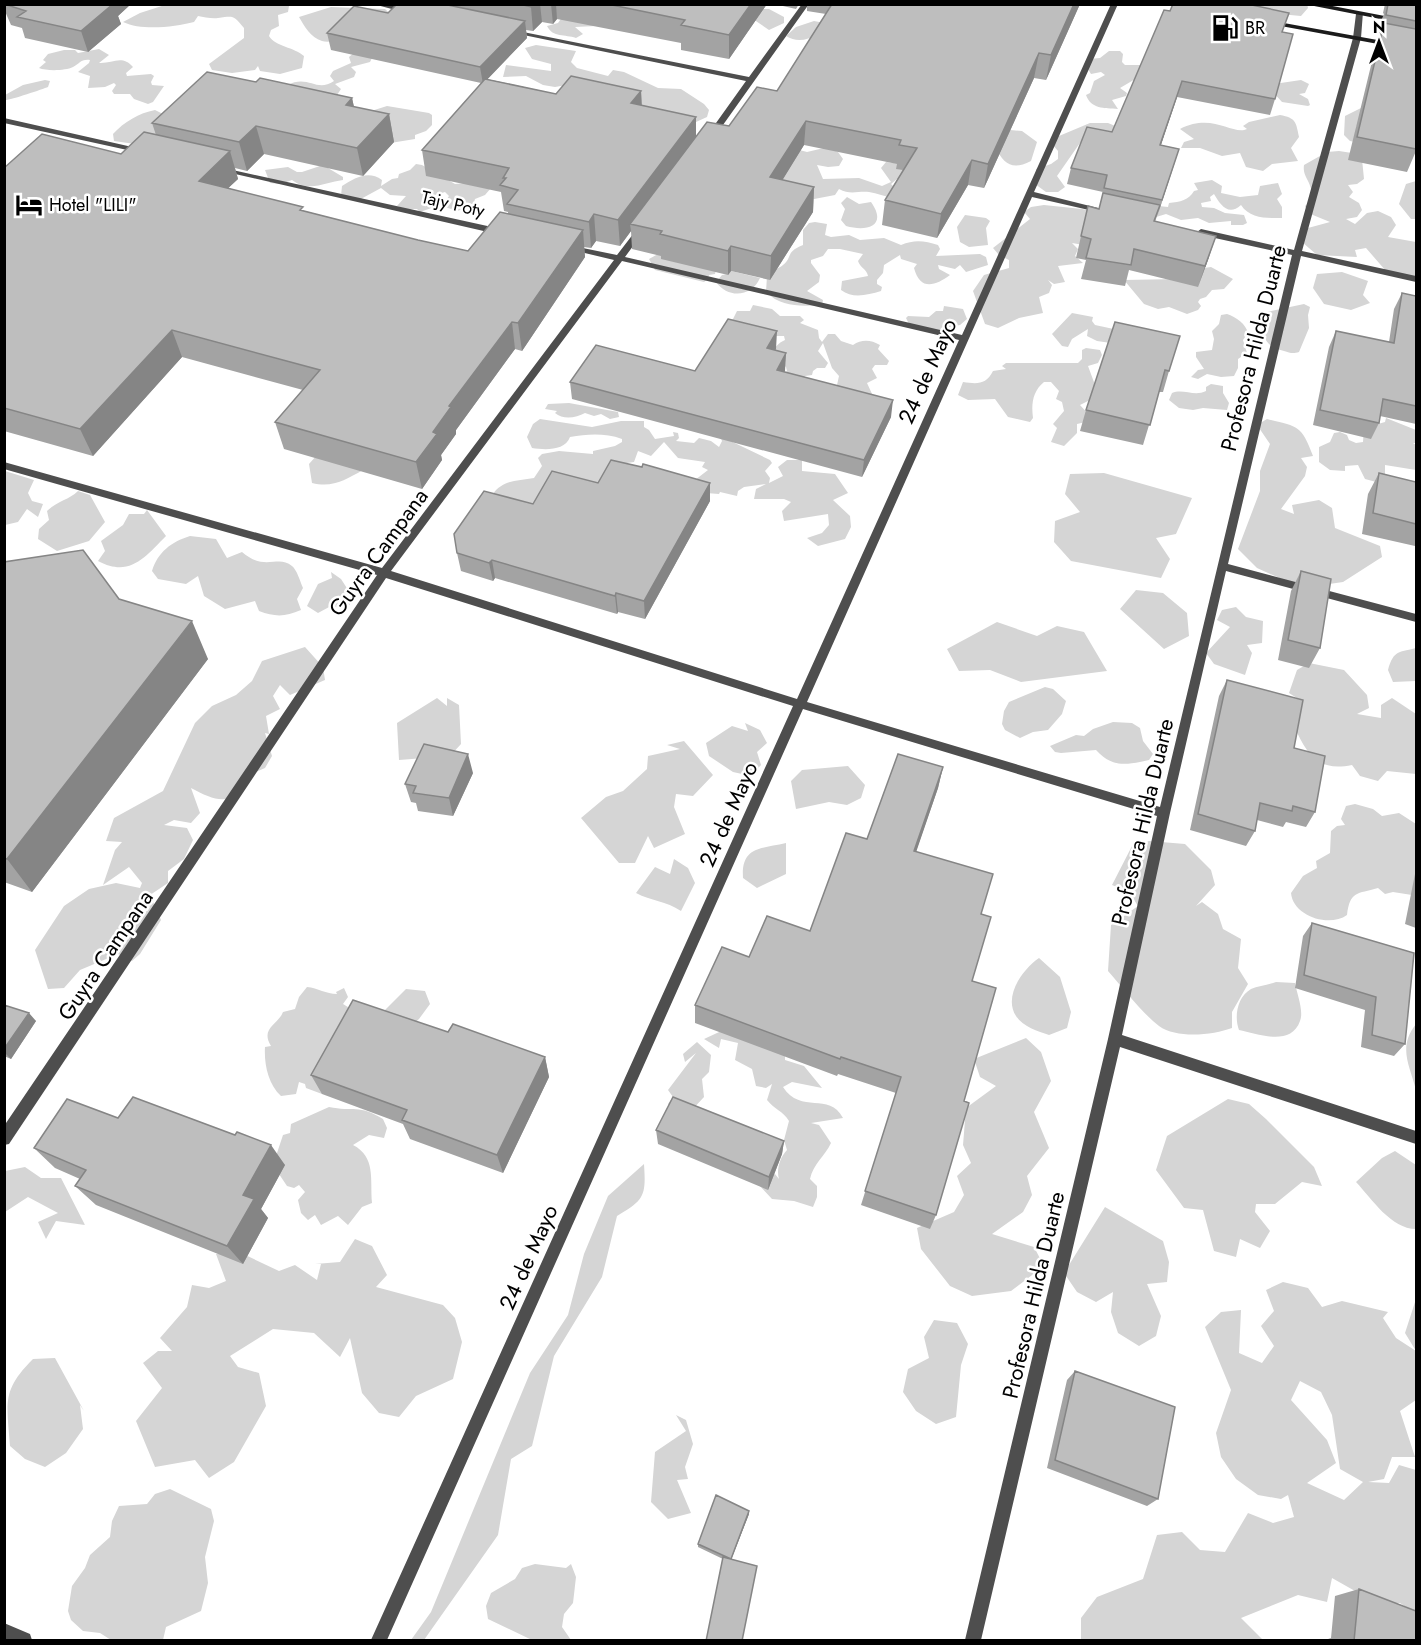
<svg xmlns="http://www.w3.org/2000/svg" width="1421" height="1645" font-family="Jost,sans-serif">
<style>
.green{fill:#d5d5d5;fill-rule:evenodd}
.lines{fill:none;stroke-linecap:round;stroke-linejoin:round}
.street{fill:#4e4e4e;fill-rule:evenodd}
.secondary{fill:#1b1b1b;fill-rule:evenodd}
.wall{fill:#a3a3a3}
.shaded-wall{fill:#858585}
.building{fill:#bebebe;stroke:#858585;stroke-width:1.5}
.labels{text-anchor:middle;dominant-baseline:central;stroke-width:5;stroke-linejoin:round;paint-order:stroke}
.far-poi-label{font-size:18px;fill:#000;stroke:#fff;text-anchor:start}
.far-street-label{font-size:18px;fill:#000;stroke:#fff}
.street-label{font-size:22px;fill:#000;stroke:#fff}
</style>
<rect width="100%" height="100%" fill="#fff"/>
<path class="green" d="M168,4L286,5L289,6L288,12L278,15L279,26L271,30L269,36C276,47 294,47 304,56L302,68L280,74L260,71L258,66L255,70L232,73L212,70L209,64L244,38V28C233,15 234,16 218,18C212,19 204,17 198,16L194,22C174,27 142,31 123,22L140,13Z
M1307,4L1308,8L1301,16L1279,14L1236,5Z
M331,7L385,9L396,19C380,25 336,46 322,41C310,37 305,27 299,17Z
M758,9H769L784,17V23L769,30L750,17Z
M565,13L596,26L575,27L583,34L576,38C565,34 553,38 547,26L558,23Z
M814,21L835,25C819,33 803,47 786,36L796,27Z
M536,45L576,51L571,62L577,68L608,76L613,70L624,72L658,88L681,89L704,104L709,110L707,117L696,122L657,124L578,83L555,87L543,85L526,76L503,77L506,65L551,71V64L532,59L525,48Z
M99,49L109,55L99,63C112,64 122,54 133,67L126,73L127,76L151,74L154,76L151,82L152,85L164,86L153,102L148,104L134,99L130,94H114L112,91L116,85L114,83L105,87L88,88L90,76L78,72L89,63L90,60C80,59 80,64 73,67C65,71 46,71 39,68L46,62L43,60L48,54L64,50H75L78,53Z
M1109,51H1120L1123,54L1122,62L1125,65H1142L1137,78L1120,88L1127,93L1126,96L1112,100L1118,109C1104,108 1091,109 1086,95L1090,93L1094,81L1105,75L1101,72L1091,74L1085,64L1089,59L1100,58Z
M355,52L373,56L370,62L351,67L356,72L354,77L335,84L341,89L337,95L287,85C309,74 316,93 334,81L330,76L333,71L351,63L349,57Z
M45,80L50,81L48,87C43,89 8,101 5,100V95L23,85Z
M1301,80L1309,84L1305,93L1299,94L1308,99L1310,105L1308,106L1282,102L1271,90L1274,84Z
M387,106L429,113L432,115V125L426,131L415,135V139L372,146L365,113Z
M1361,108L1360,122L1356,127L1380,132L1375,146L1350,141L1344,135L1345,116Z
M155,110L163,114L158,117L183,129L135,144L114,141L113,134C124,122 139,113 155,110Z
M1280,115C1296,118 1296,122 1299,137L1291,148L1298,161L1272,164L1263,171L1246,167L1240,153L1222,156L1200,148H1181L1184,142L1194,139L1180,129C1213,112 1233,136 1247,129L1243,126L1249,122Z
M1090,123H1108L1125,130L1082,140L1057,176L1065,187L1058,192H1046L1035,184L1036,169L1051,164L1058,159V151L1053,145L1059,136Z
M1010,130L1022,131L1037,142L1031,161C1012,171 1004,164 995,147Z
M784,146L807,152L828,147L838,152L843,159L839,166L828,167L817,165L823,179L859,178L882,186L891,182L881,168L886,162L924,167L906,192L897,179L891,184L899,192L894,198C885,197 877,193 869,192C857,191 850,195 839,189L835,195L809,200H784L774,150Z
M1339,151L1352,153L1362,159L1364,179L1357,184L1348,185L1353,192L1349,197L1359,203L1362,210L1357,217L1346,219L1355,224L1367,213L1378,211L1391,217L1396,225L1388,237L1416,242V278L1386,271L1366,248L1355,250L1357,257L1317,255L1302,242L1308,228L1330,222L1308,213L1305,206L1312,200C1313,181 1302,178 1304,165L1327,152Z
M416,164L422,165L455,184L467,183L491,188L485,195L475,199L473,206L457,211L442,206L449,196L445,192L435,195L440,205L420,212L417,209H406L397,206L406,196L390,195L381,188L359,200L341,196L342,186C355,178 368,170 382,180L381,186L392,179L398,178L399,174L410,170Z
M323,165L343,177V180C326,182 309,193 292,180L281,184L270,183L265,170L288,167L297,172H302Z
M1212,180L1222,186L1221,193L1240,197L1258,195L1260,186L1278,183L1282,194L1277,199L1282,207V218C1267,218 1250,219 1241,205C1228,217 1220,204 1214,194L1210,197L1211,201L1201,203L1202,207L1214,208L1225,213L1244,215L1247,223L1243,225H1231V221L1209,223L1198,218L1181,220L1166,214L1156,217L1151,215L1149,205L1168,207L1169,203C1180,202 1189,200 1194,191L1198,190L1194,183Z
M1416,181V219H1411L1399,204L1406,184Z
M847,197L859,204L871,202C888,226 867,232 846,226L841,220L845,209L841,203Z
M1044,205L1082,209L1135,221L1095,247L1072,243L1078,249L1075,256L1083,263L1058,266L1065,282L1054,284L1048,280L1052,285L1049,293L1039,297L1043,313L1019,318L998,328L985,324L973,291L984,275L1009,268V260L999,255L993,248L1030,219L1024,212L1031,207Z
M965,215L986,218L990,221L986,228L988,245L969,247L960,242L957,227Z
M815,222L827,224L825,235L831,237L849,235L860,240L884,238L901,245C915,239 925,241 938,245L940,249L936,256L980,254L986,257L988,265L966,272L960,265L955,269L938,265L939,269L950,275C935,286 920,291 914,268L917,264L901,259L900,255L884,265L883,273L877,280V284L882,287L881,291C867,295 853,299 841,290L842,281L868,276C867,269 860,268 858,261L863,254L840,249H828L823,256L811,260V263L820,275L819,282L807,291L823,300L822,305C802,306 782,308 766,292L767,276C772,270 778,269 783,265C793,257 785,252 803,245V230L809,223Z
M658,254L716,270L715,274L709,275L708,279L704,282L655,270L649,259Z
M1211,267L1233,279L1224,289L1212,290L1206,297L1200,299L1198,302L1201,306L1198,310L1187,314L1169,307L1158,309L1144,304L1124,280L1178,279L1204,268Z
M731,271L760,278C752,297 728,299 716,282L722,275L728,274Z
M1342,272L1368,281L1363,295L1370,303L1351,310L1324,304L1313,288L1317,274Z
M1304,304L1310,307L1308,315L1309,328L1299,352C1293,354 1290,353 1284,351C1261,346 1261,332 1267,312Z
M753,305L772,309L780,316H800L804,320L800,323L818,330L819,338L822,342L828,334H835L841,341L853,345C862,339 871,340 880,345L878,349L889,361L887,365H875L872,369L877,378L867,383L873,396L841,399L837,385L839,376L832,368L823,343L818,351L828,363L825,368H817L813,371L812,375L805,376L803,380L783,375L787,371L786,367L773,357C772,349 778,343 785,340L784,336H770L729,322L733,319L737,311H750Z
M944,306L963,309L967,319L960,325L943,328L941,332L911,328L906,318L908,316L929,317L936,311H943Z
M1072,313L1093,317L1092,321L1095,325L1123,331L1111,343L1097,341L1087,336L1088,329L1072,339L1068,347L1062,346L1052,334Z
M1227,314C1236,317 1246,324 1248,333L1243,340L1247,353L1238,359V368L1234,376L1221,377L1207,374L1198,379L1191,377L1198,370L1204,369L1196,357V352L1212,350L1214,339L1212,331L1219,324L1221,315Z
M1086,348L1100,350L1102,355L1098,363L1088,366L1098,393L1096,397L1080,405L1091,417L1090,421L1077,424V433L1064,446L1051,442L1057,428L1053,424L1064,411L1062,402L1056,399L1059,391L1051,382H1044C1033,391 1031,403 1033,418L1030,422L1008,417L995,399L968,400L958,395L963,382C977,384 986,385 993,371L1006,369L1002,366L1006,363H1078L1082,359V350Z
M1211,384L1223,386V393L1229,403L1227,410L1203,408L1193,410L1179,408L1169,400L1172,393C1183,388 1194,397 1206,391V387Z
M569,403L618,412L619,417L610,419L601,414L594,416L585,413C576,418 563,420 555,413L557,411L545,409L548,404Z
M1386,418L1416,430V443H1413L1416,445V470L1385,465V480L1380,483L1365,479L1358,465L1345,466V471L1330,470L1319,462V447L1330,442L1334,433L1340,432L1347,435L1349,440L1356,443L1363,442L1364,428L1385,422Z
M540,419L592,427L621,421H644V427L649,430L655,439L674,436L673,432L678,433L679,438L676,441L694,443L699,438L711,441L719,447L722,441L720,436L770,460L772,463L765,471L770,478L769,483L783,476L778,467L787,460H802V471L835,474L848,493L833,500L850,516L851,527L845,539L818,546L807,538L822,533L829,525L828,514L784,521L782,511L791,502L784,499H754L756,489L766,484L744,487L738,491L737,496L720,492L719,494L706,493L695,480L708,470L702,467L705,462L678,458L664,442L651,456L638,451L634,462L627,463L624,468L626,478L533,508L492,495C503,479 518,481 534,478L542,466L538,458L542,454L559,451L593,454V451L615,446L622,442V439C605,433 588,434 570,437C565,451 545,450 532,448L527,437L533,424Z
M1267,419C1298,427 1301,424 1313,456L1301,458L1307,467L1305,476L1281,509L1294,514L1292,505L1319,500L1332,508L1335,528L1380,546L1382,557L1343,582L1302,588L1257,568L1238,549L1260,491V471L1270,444L1257,425Z
M317,455L363,470C345,480 333,488 312,483L309,464Z
M5,471L34,480L28,493L32,501L43,504L38,517L27,509L18,522L5,525Z
M1104,473L1192,498L1176,534L1156,538L1170,559L1161,578L1071,561L1054,542L1055,521L1080,512L1065,494L1070,474Z
M78,491L90,495L105,522L89,541L57,551L38,539L39,529L49,520L47,511C57,501 69,500 78,491Z
M147,510L166,536C145,557 130,578 98,561L105,551L101,541L123,525L129,514H144Z
M190,536L216,539L227,558L242,552C265,572 278,554 292,566C297,570 300,581 303,588L297,599L301,610C285,617 275,617 259,611L255,601L225,609L204,596L198,576L186,584L158,579L152,571C158,552 171,542 190,536Z
M331,572L341,579L354,599L346,609L331,606L318,613L307,606L318,584L332,578Z
M1136,590L1163,593L1187,613L1189,636L1164,649L1120,609Z
M1236,607L1246,617L1263,621L1262,643L1247,645L1252,653L1245,675L1214,664L1206,653L1230,627L1217,620L1222,610Z
M997,622L1037,636L1057,626L1084,632L1107,671L1021,682L990,670L959,671L947,649Z
M305,647L323,667L325,680L290,695L280,685L273,696L280,709L266,716L269,734L265,733L272,756L265,768L249,775C235,808 217,802 191,788L200,813L191,823L174,820L164,825L187,828L193,840L184,859L168,871V883L150,895L161,920L140,954L132,961L118,954L80,970L64,988L48,989L35,950L64,906L89,889L116,883L140,888L142,883L129,867L103,885L115,850L122,842L106,841L114,818L163,791L195,723L212,706L236,695L252,681L262,661Z
M1416,648V681L1393,682L1388,670C1394,649 1399,653 1416,648Z
M1309,663L1344,670L1367,695L1369,708L1357,714L1381,718V705L1392,698L1416,714V774L1387,771L1378,781L1360,776L1352,765C1317,772 1307,754 1294,726L1303,702L1289,693L1297,670Z
M1045,687L1053,689L1066,701L1062,714L1048,730L1033,732L1020,738L1005,730L1002,724L1004,711L1009,702Z
M437,698L447,706V698L459,705L461,744L450,756L399,760L397,723Z
M1113,722L1132,723L1140,728L1143,741L1153,754L1149,760C1127,765 1112,768 1096,750L1061,753L1055,752L1050,746L1076,735L1084,736L1093,729Z
M745,723L760,730L767,743L757,752L761,765L751,776L733,772L709,756L706,743L732,726L748,731Z
M684,741L713,775L693,796L676,794L674,807L685,834L654,848L648,836L635,863H619L581,818L606,797L623,791L647,769L648,756L680,749L667,745Z
M848,766L865,785L861,798L847,805L829,802L796,809L791,781L802,770Z
M1355,804L1373,809L1382,816L1399,813L1416,824V892L1412,895L1393,892L1385,894L1378,888C1357,894 1350,891 1347,915C1329,928 1293,916 1291,893L1303,876L1317,868L1316,861L1330,853L1331,831L1337,826L1345,825L1341,819L1346,806Z
M1149,841L1185,844L1211,870L1215,885L1196,906L1202,902L1218,914L1223,929L1241,939L1238,968L1248,984L1232,1012V1028C1213,1035 1177,1039 1159,1026C1140,1011 1124,989 1108,971L1111,925L1138,906L1129,892L1112,885L1132,846Z
M786,843V874L757,888L743,878C741,846 761,849 786,843Z
M674,859L688,868L695,883L681,911C666,901 651,901 636,893L655,867L670,874Z
M1039,958L1060,977L1071,1012L1067,1028L1049,1035C1038,1031 1023,1027 1016,1016C1003,996 1023,969 1039,958Z
M1276,982L1295,983C1297,994 1304,1011 1300,1021C1291,1047 1258,1034 1239,1030C1234,1017 1237,997 1251,989C1258,986 1268,985 1276,982Z
M307,987C318,988 326,994 337,994L336,992L344,988L348,997L343,1004L356,1012L331,1092L322,1094L306,1088L305,1084L299,1082L296,1094L281,1096C268,1084 264,1064 265,1047L271,1046C260,1028 278,1025 283,1012L295,1009L299,997Z
M406,989L425,991L430,1004L419,1019L404,1032L379,1016Z
M1416,1024V1090C1409,1064 1398,1047 1416,1024Z
M730,1027L785,1042V1060L804,1066L822,1088L792,1082L783,1087C801,1115 829,1091 843,1118L811,1123L819,1125L831,1143C825,1156 813,1164 810,1179L817,1186V1197L813,1207L794,1201L772,1199L759,1185L764,1176L775,1174L779,1179C776,1170 780,1157 787,1150L784,1140L789,1121C783,1111 774,1109 767,1100L772,1084L766,1088L756,1086L752,1069L735,1060L738,1043L721,1039L719,1048L704,1039Z
M1026,1038L1041,1052L1051,1081L1034,1112L1049,1148L1027,1176L1032,1195L1023,1212L992,1234L1034,1247L1044,1266L1011,1291L972,1296L950,1286L921,1249L917,1228L954,1212L964,1195L957,1176L971,1163L963,1145L966,1108L996,1086L980,1077L974,1059Z
M697,1042L711,1055L709,1072L702,1079L704,1097L691,1111H673L668,1104L673,1097L668,1090L696,1053L685,1062L683,1054Z
M1228,1099L1249,1104L1266,1119L1314,1167L1322,1186L1302,1182L1275,1204H1256L1255,1212L1270,1231L1260,1248L1240,1239L1236,1257L1214,1251L1203,1210L1184,1208L1156,1170L1167,1136Z
M329,1107C353,1112 359,1104 383,1119L387,1128L384,1138L369,1135L353,1145C376,1157 370,1179 372,1203L362,1207L348,1225L338,1216L321,1225L315,1215L308,1220L301,1213L298,1200L305,1192L299,1185L294,1188L287,1186L273,1165L283,1135L290,1133L291,1124Z
M1395,1151L1416,1165V1229C1391,1229 1372,1199 1356,1182L1382,1158Z
M644,1164C646,1195 645,1200 617,1216L602,1277L554,1356L532,1446L511,1459L498,1535L424,1640H411L431,1612L530,1373L568,1315L584,1254L608,1196Z
M25,1167L41,1178H61L85,1225L56,1221L46,1239L38,1222L58,1213L28,1197L5,1212V1171Z
M1105,1207L1163,1241L1169,1262L1167,1282L1147,1284L1161,1316L1156,1336L1139,1346L1118,1333L1111,1312L1113,1292L1096,1302L1077,1292L1064,1273Z
M355,1239L372,1246L387,1275L376,1287L443,1305L455,1318L462,1342L453,1379L416,1396L399,1417L379,1413L362,1393L350,1338L340,1357L314,1333L273,1329L230,1356L238,1367L259,1373L266,1406L234,1462L209,1478L195,1460L155,1467L136,1421L162,1388L143,1363L158,1351H172L160,1338L187,1307L192,1285L209,1288L226,1281L216,1254L239,1252L279,1271L295,1265L317,1280L321,1264H315L340,1262Z
M1283,1282L1308,1288L1322,1307L1342,1301L1388,1312L1383,1318L1396,1338L1416,1351L1405,1333L1416,1299V1400L1400,1411L1415,1457H1392L1384,1479L1368,1482L1389,1483L1399,1465L1416,1470V1614L1400,1603L1378,1604L1332,1578L1327,1602L1298,1595L1241,1618L1263,1640H1081V1618L1097,1597L1143,1579L1157,1535L1182,1532L1200,1550L1225,1552L1248,1513L1273,1523L1294,1517L1288,1495L1281,1499L1258,1495L1236,1479L1221,1457L1216,1433L1231,1390L1205,1327L1221,1312L1241,1310L1239,1353L1262,1363L1274,1346L1261,1326L1274,1311L1266,1290ZM1300,1381L1321,1392L1332,1415L1340,1469L1363,1482L1344,1500L1307,1483L1336,1463L1327,1440L1291,1400Z
M934,1320L957,1323L968,1344L961,1365L956,1417L936,1424L916,1411L903,1392L908,1369L929,1358L924,1337Z
M55,1358L84,1411L80,1405L83,1429L66,1453L45,1467L25,1459L10,1446C7,1403 1,1391 33,1359Z
M676,1415L686,1420L693,1444L685,1467L688,1479L677,1480L691,1513L668,1519L651,1502L655,1452L686,1431Z
M170,1489L211,1509L214,1521L205,1557L208,1583L201,1611L166,1627L163,1640H111L100,1633L83,1631L71,1620L68,1611L72,1586L85,1568L90,1555L110,1537L112,1521L119,1506L147,1504L155,1494Z
M535,1564L566,1568L571,1564L576,1577L573,1603L564,1614L562,1627L571,1640H532L488,1619L486,1606L491,1593L515,1579L522,1568Z"/>
<g class="lines">
<path class="street" d="M373,4H388L411,11L407,13Z
M802,4H809L713,139H710L706,137L746,81L509,32L513,30L749,77Z
M1111,4H1118L1034,192L1106,210L1102,213L1032,197L807,702L1160,807L1292,255L1201,235L1197,232L1201,229L1294,250L1353,38L1356,14L1363,12L1361,38L1302,251L1416,276V282L1301,256L1228,564L1416,614V622L1226,571L1170,813L1122,1035L1416,1131V1144L1120,1047L981,1640H965L1108,1039L1157,816L803,709L387,1640H371L793,706L386,578L9,1144L4,1145V1126L377,575L4,469V462L382,568L614,260L568,249V245L617,255L637,229L640,228L644,231L625,257L962,335ZM622,261L959,340L797,699L391,571Z
M4,118L141,149L145,151L141,153L4,123Z
M219,167L501,229L505,232L501,235L222,171L218,169Z
M4,1623L30,1634L32,1640H4Z"/>
<path class="secondary" d="M1304,4H1322L1416,22V26Z
M1267,20L1416,47V51L1270,24H1267Z"/>
</g>
<path class="wall" d="M4,4H131L118,16L121,24L88,52L25,38L22,28L11,25L4,9Z
M397,4H767L729,59L681,50V43L557,19L553,24L542,22L533,31L526,30L527,38L487,79L556,94L641,91L642,105L696,137L729,126L777,91L826,14L807,11V4H1080L1046,80L1034,78L984,188L968,185L937,238L882,225L885,200L903,170L896,169L897,164L804,145L782,180L814,187L813,212L770,280L731,271L728,275L661,259V256L632,249L631,231L620,246L596,241L591,248L584,247L585,257L522,351L515,349L456,430V434L441,455L442,460L422,489L284,449L275,422L303,390L182,357L93,456L4,431V168L121,154L156,135L152,123L256,82L352,98L354,107L389,114L394,142L363,176L264,154L247,171L235,168L238,179L228,188L304,211L418,240L468,251L508,213V212L504,211L501,192L426,176L422,150L481,83L331,50L327,33L388,13Z
M774,4H799L796,9Z
M1385,4H1416V151L1407,172L1348,160L1376,45L1379,38L1378,37L1381,21L1384,14L1383,13Z
M1164,10L1283,32L1275,99L1270,115L1177,97L1161,145L1179,149L1155,222L1209,257L1198,287L1129,270L1125,286L1081,279L1086,260L1076,258L1088,206L1099,209L1103,192L1067,184L1071,168L1112,132Z
M1402,293L1416,296V424L1380,416L1379,423L1371,439L1313,425L1329,347L1336,331L1389,342L1394,309Z
M1115,322L1169,371L1163,392H1159L1143,445L1080,431L1086,410Z
M776,349L775,350L786,353L784,372L891,417L862,477L572,399L570,382L695,371Z
M642,467L710,483V501L645,619L618,612L617,614L495,578L493,581L461,571L457,553L533,504Z
M1379,473L1416,482V543L1415,546L1362,534L1368,494Z
M4,562L119,599L208,659L32,892L4,882Z
M1301,571L1320,648L1309,668L1278,660L1291,591Z
M1227,680L1294,748L1315,812L1306,827L1286,822L1283,827L1257,820L1255,831L1246,846L1190,830L1219,696Z
M943,767L938,788L916,851L981,914L972,981L964,1101L936,1215L930,1229L861,1205L896,1093L838,1074L837,1076L695,1023V1005L749,957L810,931L867,839Z
M473,773L453,816L418,811L416,803L411,802L405,784Z
M1416,869V928L1405,924Z
M1312,923L1414,953L1405,1044L1394,1056L1361,1047L1365,1010L1295,988L1303,936Z
M4,1005L36,1021L11,1059L4,1056Z
M448,1032L545,1057L549,1077L503,1173L410,1139L403,1124L322,1094L311,1075Z
M118,1118L235,1135L285,1165L261,1209L268,1218L243,1264L96,1205L75,1186L80,1179L55,1168L34,1148Z
M656,1130L784,1141L782,1154L768,1190L658,1144Z
M1075,1371L1158,1499L1147,1506L1047,1468L1067,1380Z
M749,1514L731,1560L723,1559L698,1547V1544Z
M1359,1589L1416,1641H1322L1331,1638L1335,1596Z"/>
<path class="shaded-wall" d="M107,4H131L118,16L121,24L88,52L81,31Z
M533,4H540L542,22L533,31L531,7Z
M551,4H556L557,19L553,24Z
M751,4H767L729,59V35Z
M1074,4H1080L1046,80L1051,55Z
M525,21L527,38L483,84L480,67Z
M1039,53L1034,78L984,188L988,164Z
M1182,81L1177,97L1155,162L1160,145Z
M641,91L642,117L631,103Z
M352,98L358,126L346,105Z
M389,114L394,142L363,176L357,148Z
M696,117V144L630,224L631,231L620,246L618,220Z
M806,121L804,145L769,202L770,177Z
M256,126L264,154L247,171L239,142Z
M1179,149L1174,165L1157,217L1162,200Z
M230,151L238,179L207,208L199,181Z
M972,160L968,185L937,238L941,214Z
M814,187L813,212L770,280L771,256Z
M594,214L596,241L591,248L589,222Z
M583,230L585,257L522,351L518,323Z
M1216,236L1209,257L1198,287L1205,266Z
M731,246V271L728,275V251Z
M512,322L515,349L456,430V434L441,455L442,460L422,489L416,462L449,406Z
M172,330L182,357L93,456L80,429Z
M777,331L776,349L766,366L767,348Z
M786,353L785,371L776,387L777,370Z
M893,400L891,417L862,477L864,460Z
M710,483V501L645,619L644,601Z
M492,560L495,578L493,581L489,563Z
M616,593L618,612L617,614L615,596Z
M192,621L208,659L32,892L7,859Z
M468,754L473,773L453,816L449,798Z
M943,767L938,788L910,870L914,851Z
M29,1013L36,1021L11,1059L4,1052V1049Z
M545,1057L549,1077L503,1173L497,1155Z
M784,1141L782,1154L768,1190L769,1177Z
M271,1145L285,1165L261,1209L268,1218L243,1264L227,1246L243,1195Z
M749,1511V1514L730,1562L731,1559Z"/>
<path class="building" d="M4,4H113L81,31L17,17L26,11Z
M397,4H443L525,21L480,67L327,33L354,6L388,13Z
M519,4H533L531,7Z
M607,4H751L729,35L681,25L685,20Z
M832,4H1074L1051,55L1039,53L988,164L972,160L941,214L885,200L917,148L899,145L901,140L806,121L770,177L814,187L771,256L731,246L728,251L660,234L662,231L630,224L707,122L729,126L757,87L777,91Z
M1173,4H1247L1289,13L1282,32L1293,34L1275,99L1182,81L1160,145L1179,149L1162,200L1104,188L1107,175L1071,168L1087,127L1112,132L1164,10L1170,11Z
M1388,4L1416,5V21L1386,15Z
M1384,23L1416,29V149L1357,137Z
M207,72L256,82L260,78L352,98L346,105L389,114L357,148L256,126L239,142L152,123Z
M571,76L641,91L631,103L696,117L618,220L594,214L589,222L507,204L518,190L500,185L506,178H503L509,168L422,150L485,79L556,94Z
M144,132L230,151L199,181L303,207L300,210L418,240L468,251L500,212L583,230L518,323L512,322L449,406L451,407L433,432L437,434L416,462L275,422L320,370L172,330L80,429L4,408V168L42,134L121,154Z
M1103,193L1160,205L1154,221L1216,236L1205,266L1134,249L1131,265L1086,258L1091,239L1081,236L1088,206L1099,209Z
M1402,293L1416,296V406L1383,399L1379,423L1320,410L1336,331L1394,343Z
M728,319L777,331L767,348L786,353L777,370L893,400L864,460L570,382L596,345L695,371Z
M1115,322L1180,336L1169,371L1165,370L1150,425L1086,410Z
M611,460L642,467L643,464L710,483L644,601L616,593L615,596L492,560L489,563L457,553L454,534L484,491L533,504L552,471L598,483Z
M1379,473L1416,482V524L1373,513Z
M83,550L119,599L192,621L7,859L4,858V562Z
M1301,571L1331,579L1320,648L1288,640Z
M1227,680L1303,700L1294,748L1325,756L1315,812L1293,806L1292,811L1260,803L1255,831L1198,814Z
M424,744L468,754L449,798L413,793L416,786L405,784Z
M898,754L943,767L914,851L993,874L981,914L991,917L972,981L996,988L964,1101L969,1103L936,1215L865,1191L901,1077L841,1057L840,1059L695,1005L722,947L749,957L767,916L810,931L846,833L867,839Z
M1312,923L1414,953L1405,1044L1372,1035L1376,997L1304,975Z
M353,1000L448,1032L453,1024L545,1057L497,1155L402,1120L407,1110L311,1075Z
M4,1005L29,1013L4,1049Z
M133,1097L235,1135L237,1132L271,1145L243,1195L254,1199L227,1246L75,1186L86,1170L34,1148L67,1099L118,1118Z
M673,1097L784,1141L769,1177L656,1130Z
M1075,1371L1175,1407L1158,1499L1055,1460Z
M716,1495L749,1511L731,1559L698,1544Z
M723,1557L757,1566L742,1641H706Z
M1359,1589L1416,1611V1641H1354Z"/>
<defs>
<symbol id="fuel-bare" viewBox="-9 -9 18 18"><path d="M-5.5-6h7V0h2V4h1.3V-2.5L3-4.5l.8-.8L6-3V5H2.5V1h-1V6h-7ZM-4.2-4.7v3.2H.2V-4.7Z" fill="#000" stroke="#fff" stroke-width="2.5" paint-order="stroke"/></symbol>
<symbol id="hotel-bare" viewBox="-9 -9 18 18"><path d="M-6-4.5h1.5V1H6V5H4.5V3h-9V5H-6ZM-4 0a1.8 1.8 0 1 1 3.6 0ZM.5 0V-2.5h3Q6-2.5 6 0Z" fill="#000" stroke="#fff" stroke-width="2.5" paint-order="stroke"/></symbol>
</defs>
<g fill-rule="evenodd">
<use href="#fuel-bare" x="1206" y="9" width="38" height="38"/>
<use href="#hotel-bare" x="10" y="186" width="38" height="38"/>
</g>
<g class="labels">
<g class="far-poi-label">
<text x="1245" y="28">BR</text>
<text x="49" y="205">Hotel "LILI"</text>
</g>
<g class="far-street-label">
<text transform="translate(453 204) rotate(13)">Tajy Poty</text>
</g>
<g class="street-label">
<text transform="translate(1253 348) rotate(-76)">Profesora Hilda Duarte</text>
<text transform="translate(927 371) rotate(-66)">24 de Mayo</text>
<text transform="translate(378 552) rotate(-54)">Guyra Campana</text>
<text transform="translate(728 814) rotate(-66)">24 de Mayo</text>
<text transform="translate(1142 822) rotate(-77)">Profesora Hilda Duarte</text>
<text transform="translate(105 955) rotate(-56)">Guyra Campana</text>
<text transform="translate(528 1257) rotate(-66)">24 de Mayo</text>
<text transform="translate(1033 1295) rotate(-77)">Profesora Hilda Duarte</text>
</g>
</g>
<rect width="1421" height="1645" fill="none" stroke="#000000" stroke-width="12"/>
<g transform="translate(1379 42)" stroke="#ffffff" stroke-width="4.5" paint-order="stroke">
<path d="M0-4.5L10 22L0 15L-10 22Z" fill="#000000"/>
<text y="-9" font-size="16" font-weight="bold" text-anchor="middle" fill="#000000">N</text>
</g>
</svg>
